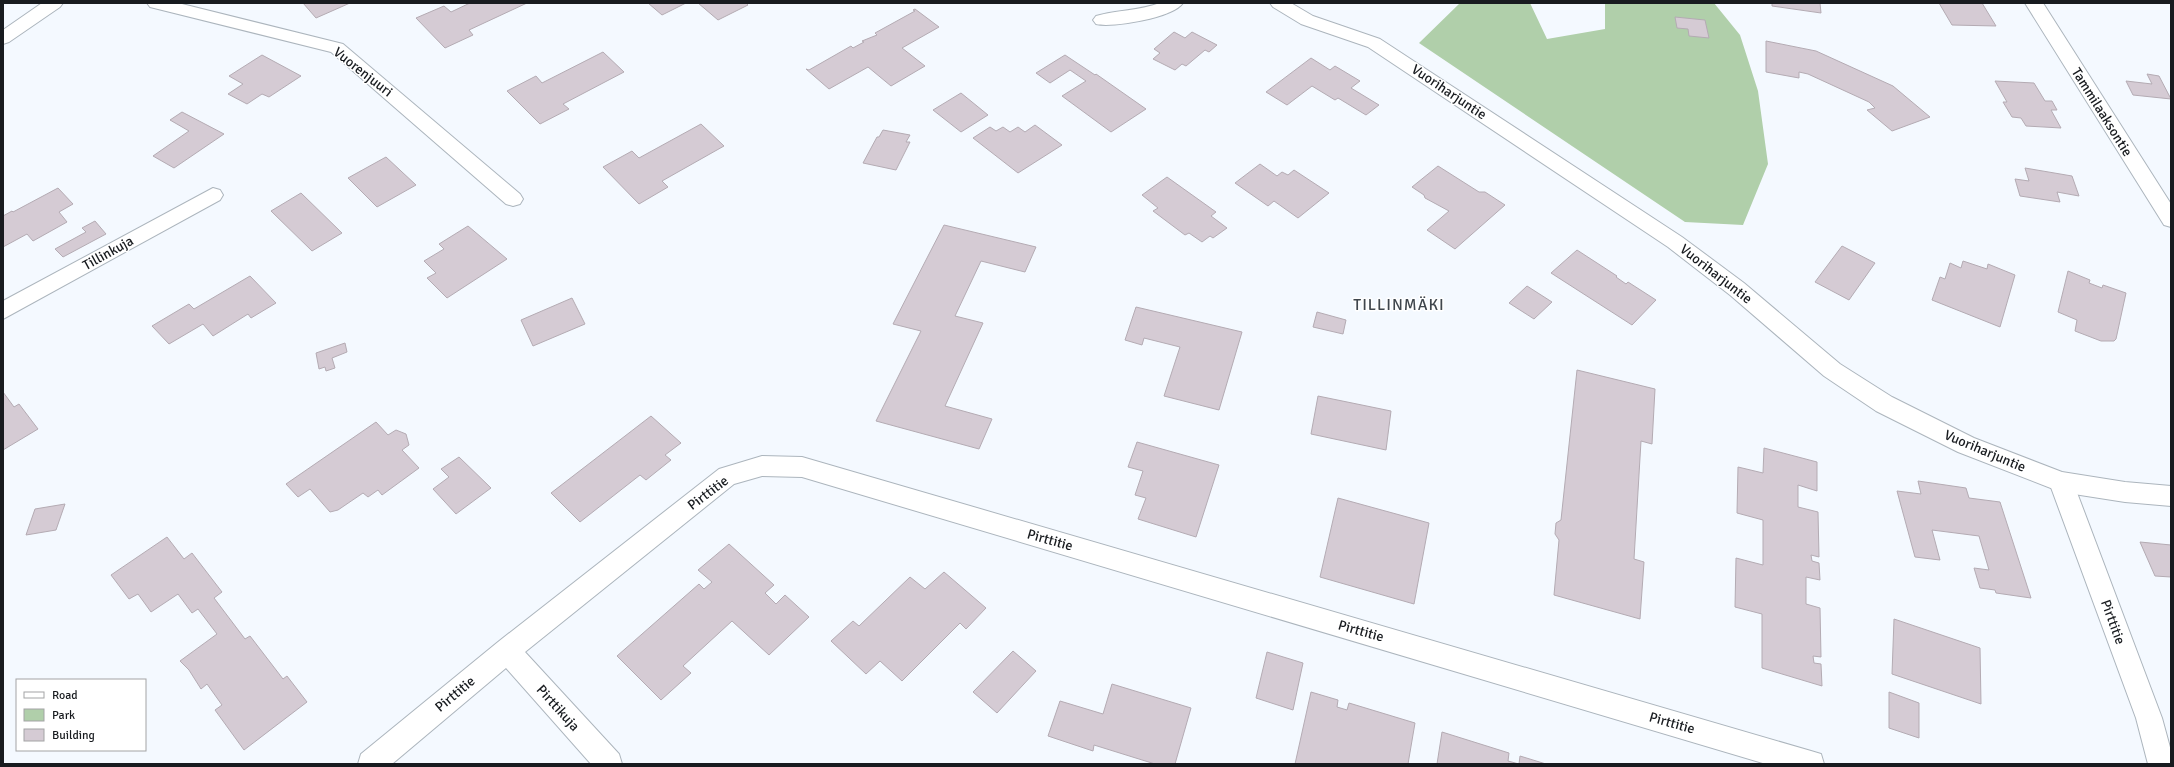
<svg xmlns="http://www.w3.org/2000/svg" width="2174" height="767" font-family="Signika,sans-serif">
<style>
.green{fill:#b0cfaa}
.building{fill:#d5cbd4;stroke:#b4abb3}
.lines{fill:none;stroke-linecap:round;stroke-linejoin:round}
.street-casing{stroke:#acb5bd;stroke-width:2}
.secondary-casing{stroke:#acb5bd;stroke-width:2}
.street{fill:#fff;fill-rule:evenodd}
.secondary{fill:#fff;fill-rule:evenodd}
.labels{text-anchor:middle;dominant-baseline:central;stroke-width:3;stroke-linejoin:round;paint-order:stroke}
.street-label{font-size:14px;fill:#181b1f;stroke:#fff}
.quarter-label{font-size:16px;letter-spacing:1px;fill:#3f464d;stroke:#fff}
</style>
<rect width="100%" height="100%" fill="#f4f9ff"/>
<path class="green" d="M1460,3H1530L1547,39L1605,29V3H1714L1740,35L1758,91L1768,164L1743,225L1685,222L1419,43Z"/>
<path class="building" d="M303,3H350L316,18Z
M470,3H527L469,30L473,35L445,48L416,18L444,6L451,12Z
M648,3H686L662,15Z
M698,3H746L748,5L718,20Z
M1772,3H1820L1821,13L1772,6Z
M1939,3H1982L1996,26L1952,25Z
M915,9L939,27L902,48L925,66L891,86L868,67L829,89L806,69L809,70L851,46L853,48L864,42L862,41L877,35L875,33L915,11L913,10Z
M1675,17L1705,20L1709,38L1689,36L1688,29L1677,28Z
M1174,32L1185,38L1192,32L1217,45L1209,52L1205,50L1186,66L1182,64L1175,70L1153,59L1160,53L1154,49Z
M1766,41L1816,51L1893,86L1930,117L1892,131L1867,110L1875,108L1869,102L1808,74L1799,72V78L1766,72Z
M603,52L624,72L563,104L569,109L540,124L507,91L536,76L542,83Z
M262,55L301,76L269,97L262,94L247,104L228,94L243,84L229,76Z
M1065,55L1095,75L1096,74L1146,109L1111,132L1062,96L1086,81L1070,70L1050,83L1036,73Z
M1311,58L1330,70L1335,66L1360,81L1351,88L1379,105L1366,115L1338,98L1335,100L1312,86L1287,105L1266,92Z
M2147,74L2159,76L2171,99L2133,95L2126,81L2152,84Z
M1995,81L2034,83L2045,101H2052L2057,110H2051L2061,128L2026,126L2021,118L2012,117L2003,102H2007Z
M961,93L988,115L961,132L933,110Z
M182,112L224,134L174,168L153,156L189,131L170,120Z
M701,124L724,146L662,181L668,187L639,204L603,167L632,151L639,158Z
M1035,125L1062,145L1018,173L973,138L990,127L996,131L1003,127L1010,132L1018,127L1025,132Z
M883,130L910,135L906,142H910L896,170L863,163L877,137H879Z
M386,157L416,185L377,207L348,178Z
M1260,164L1277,176L1282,172L1288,175L1294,170L1329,193L1298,218L1274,201L1268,206L1235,183Z
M1438,166L1479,192H1485L1505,205L1455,249L1427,230L1449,211L1425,198L1424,195L1412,187Z
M2025,168L2072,176L2079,196L2057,192L2060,202L2020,196L2015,179L2029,181Z
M1167,177L1216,212L1211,216L1227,228L1213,238L1210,236L1202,242L1189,233L1185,235L1153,211L1158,208L1142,195Z
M58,188L73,204L59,212L67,222L33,241L27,234L3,247V216L12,211L13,212Z
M301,193L342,233L312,251L271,211Z
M95,221L106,234L63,257L55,249L86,232L82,228Z
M944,225L1036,247L1025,272L981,261L955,316L983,323L945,406L992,419L979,449L876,421L921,331L893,324Z
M468,226L507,259L447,298L427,278L436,273L424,261L444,249L439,244Z
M1842,246L1875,263L1849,300L1815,282Z
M1577,250L1617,276L1616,277L1626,284L1628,282L1656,300L1632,325L1551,273Z
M1963,261L1987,269L1988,264L2015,275L2000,327L1932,300L1940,277L1945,279L1950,263L1961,268Z
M2068,271L2090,280L2089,283L2102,288L2103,285L2126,293L2116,339L2114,341H2101L2075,331L2077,320L2058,312Z
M250,276L276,303L251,318L248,314L213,336L203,324L169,344L152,326L189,304L194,309Z
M1527,286L1552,302L1534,319L1509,303Z
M572,298L585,324L533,346L521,320Z
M1136,307L1242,332L1219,410L1164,396L1180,347L1144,338L1142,345L1125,340Z
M1317,312L1346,320L1343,334L1313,327Z
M345,343L347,352L332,358L335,368L326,371L325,367L319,369L316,353Z
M1577,370L1655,389L1652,444L1641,441L1634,559L1644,562L1640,619L1554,595L1559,540L1555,534L1556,523L1561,520Z
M3,392L14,407L19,404L38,429L3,450Z
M1318,396L1391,411L1386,450L1311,434Z
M651,416L681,443L665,455L671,460L646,480L640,475L580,522L551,493Z
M376,422L388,435L396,430L406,434L409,445L402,450L419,468L382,495L378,490L368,497L363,493L338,510L330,512L310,489L298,497L286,484Z
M1137,442L1219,465L1196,537L1138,519L1146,498L1135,495L1143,471L1128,467Z
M1764,448L1817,462V491L1798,485V507L1818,512L1819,557L1811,555L1812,561L1819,563L1820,580L1806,577V604L1820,608L1821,657L1813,656L1814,663L1821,664L1822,686L1762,668V614L1735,607L1736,558L1763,565V520L1737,513L1738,467L1763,473Z
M459,457L491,488L456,514L433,489L449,477L441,469Z
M1918,481L1966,488L1969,498L2000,502L2031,598L1996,593L1995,590L1980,588L1974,568L1989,570L1979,536L1932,530L1940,560L1915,557L1897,491L1921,494Z
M1338,498L1429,523L1414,604L1320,577Z
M65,504L56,530L26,535L35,509Z
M167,537L184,559L192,553L222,592L214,598L245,639L250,636L283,679L287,676L307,702L244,750L215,710L222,705L207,684L201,689L189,670L180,661L217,634L198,609L192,613L178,594L151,612L138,594L129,599L111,575Z
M2140,542L2171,545V577L2155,576Z
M729,544L774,585L765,593L776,604L785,595L809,617L769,655L732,621L683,666L691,673L661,700L617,656L699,584L704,589L712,582L698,570Z
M944,572L986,608L966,629L960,623L902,681L880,661L866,674L831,641L853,621L859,626L910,577L925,589Z
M1894,619L1980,648L1981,704L1892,674Z
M1013,651L1036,671L997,713L973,692Z
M1267,652L1303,663L1293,710L1256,698Z
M1112,684L1191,708L1175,764H1155L1094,745L1093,751L1048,736L1060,701L1103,714Z
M1311,692L1338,700L1337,707L1347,710L1349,703L1415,723L1408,764H1295Z
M1889,692L1919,703V738L1889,728Z
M1442,732L1509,753L1508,761L1519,764L1520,756L1546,764H1437Z"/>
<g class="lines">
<defs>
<path id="street" d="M147,3H178L343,44L520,194L523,199L520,204L513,206L506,204L331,52L150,7Z
M1160,3H1183C1173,18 1112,28 1096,24L1093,20L1096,16C1117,10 1139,11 1160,3Z
M2025,3H2043L2171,204V227L2164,225Z
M213,188L220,190L223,195L220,200L3,319V301Z
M762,456L802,457L1811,751L1821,754L1824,764H1766L802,477L762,476L734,484L525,652L619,754L622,764H591L506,668L392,764H358L361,754L498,642L719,469Z
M2061,472L2069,475L2073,482L2162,718L2171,751V764H2148L2136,718L2049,482L2053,475Z"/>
<path id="secondary" d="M42,3H63L60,7L9,42L3,44V30Z
M1270,3H1291L1313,16L1380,39L1682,237L1744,283L1840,364L1892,397L1974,438L2062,472L2125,482L2171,486V506L2125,502L2061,492L1958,452L1876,411L1824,376L1730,295L1668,247L1368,47L1301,24L1273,7Z"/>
</defs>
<use href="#street" class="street-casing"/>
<use href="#secondary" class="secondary-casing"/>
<use href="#street" class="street"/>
<use href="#secondary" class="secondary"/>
</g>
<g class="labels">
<g class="street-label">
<text transform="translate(363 72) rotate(38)">Vuorenjuuri</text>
<text transform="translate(1449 92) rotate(34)">Vuoriharjuntie</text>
<text transform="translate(2102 112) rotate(58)">Tammilaaksontie</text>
<text transform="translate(108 253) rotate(-29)">Tillinkuja</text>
<text transform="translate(1716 274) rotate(38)">Vuoriharjuntie</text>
<text transform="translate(1985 451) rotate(23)">Vuoriharjuntie</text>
<text transform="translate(708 493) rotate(-37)">Pirttitie</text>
<text transform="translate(1050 540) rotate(16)">Pirttitie</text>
<text transform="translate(2113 622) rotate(70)">Pirttitie</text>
<text transform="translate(1361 631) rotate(16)">Pirttitie</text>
<text transform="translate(455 694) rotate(-40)">Pirttitie</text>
<text transform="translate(558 708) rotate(48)">Pirttikuja</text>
<text transform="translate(1672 723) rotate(16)">Pirttitie</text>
</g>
<g class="quarter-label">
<text x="1399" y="305">TILLINMÄKI</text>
</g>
</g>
<rect width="2174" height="767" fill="none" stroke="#181b1f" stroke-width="8"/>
<rect x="16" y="679" width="130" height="72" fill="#ffffff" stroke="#a3a4a5"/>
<rect x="24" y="692" width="20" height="6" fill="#ffffff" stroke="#a3a4a5"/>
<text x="52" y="699" font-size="12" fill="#181b1f">Road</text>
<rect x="24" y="709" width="20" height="12" fill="#b0cfaa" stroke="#a3a4a5"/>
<text x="52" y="719" font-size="12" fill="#181b1f">Park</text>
<rect x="24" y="729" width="20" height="12" fill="#d5cbd4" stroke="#a3a4a5"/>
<text x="52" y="739" font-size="12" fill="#181b1f">Building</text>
</svg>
